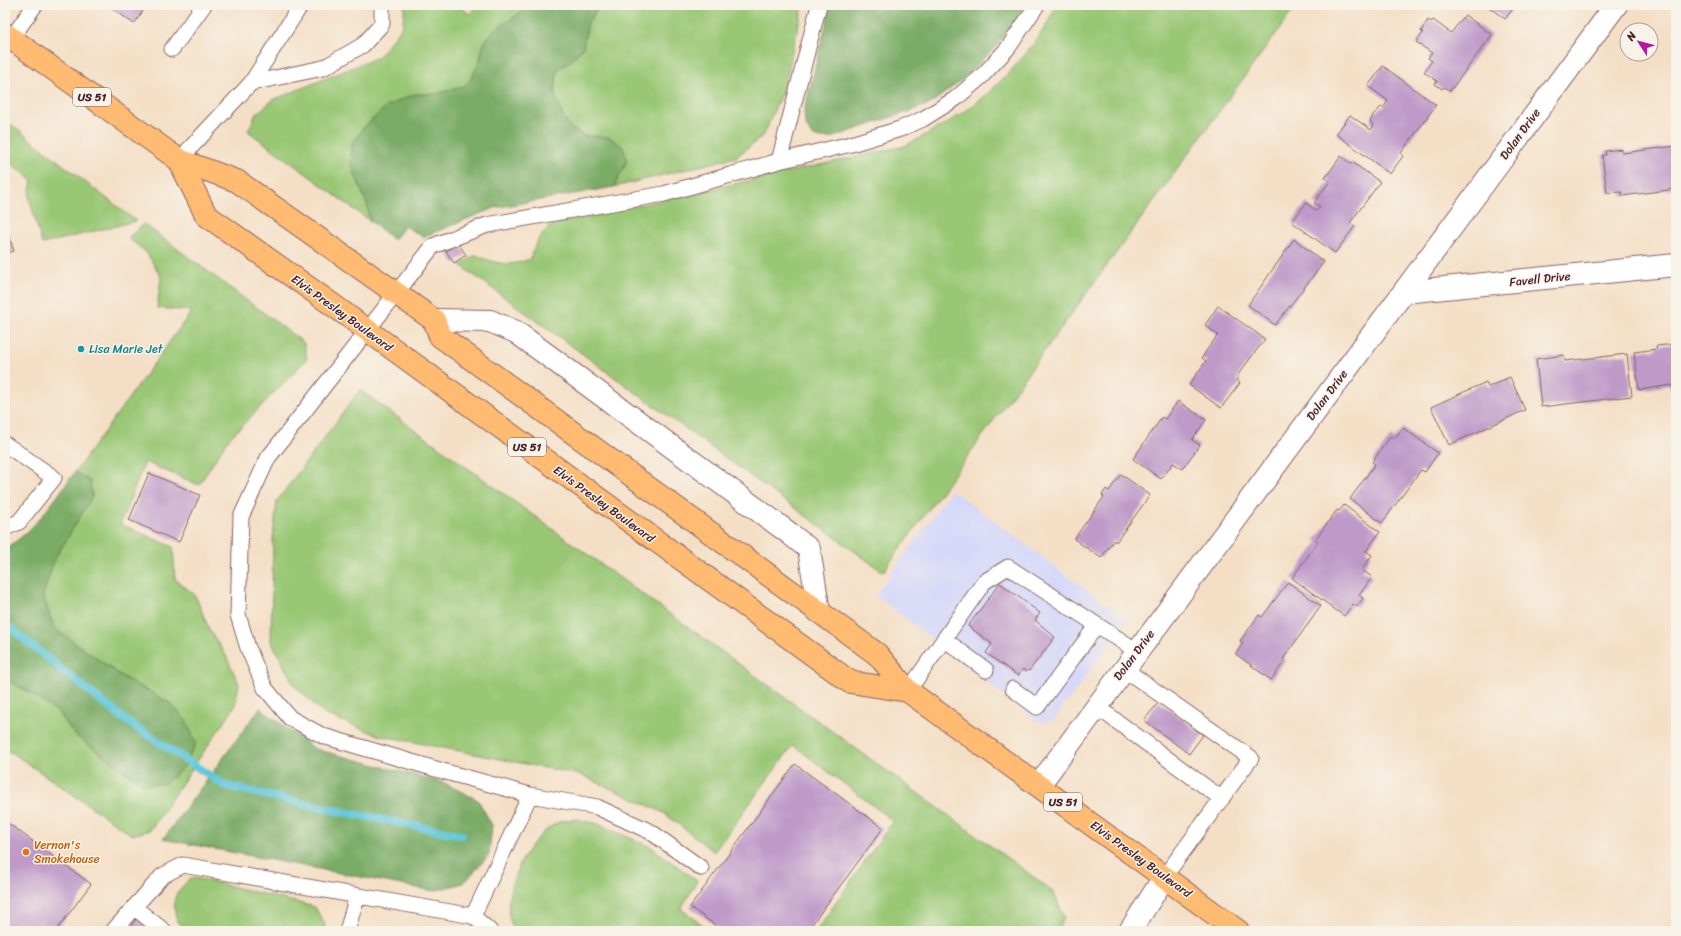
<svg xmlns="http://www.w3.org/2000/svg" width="1681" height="936" font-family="Sriracha,sans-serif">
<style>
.built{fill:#d5d8f9}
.green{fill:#99c774;stroke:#727350}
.forest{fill:#7aac66;stroke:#626648}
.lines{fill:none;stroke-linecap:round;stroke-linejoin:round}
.stream{stroke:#61c7de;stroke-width:8}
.building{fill:#bf9ac9}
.service-casing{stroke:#866261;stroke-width:17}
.minor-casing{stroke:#866261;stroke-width:24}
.tertiary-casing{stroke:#866261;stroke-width:24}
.primary-casing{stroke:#866261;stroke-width:24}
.service{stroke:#fff;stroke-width:15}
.minor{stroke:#fff;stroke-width:22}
.tertiary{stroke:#fff;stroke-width:22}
.primary{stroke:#ffbb71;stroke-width:22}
.culture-dot{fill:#0f9aa8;stroke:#f7f3e8;stroke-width:1.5}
.food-dot{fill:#e8710a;stroke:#f7f3e8;stroke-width:1.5}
.labels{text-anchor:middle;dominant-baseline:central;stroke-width:3;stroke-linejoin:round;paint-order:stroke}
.shield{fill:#f7f3e8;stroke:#7e5f64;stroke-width:1}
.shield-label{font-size:11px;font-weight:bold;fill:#4a1f2b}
.street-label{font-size:12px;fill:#4a1f2b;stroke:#f7f3e8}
.culture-label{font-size:12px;fill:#0d838f;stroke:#f7f3e8;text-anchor:start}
.food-label{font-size:12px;fill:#c56008;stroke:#f7f3e8;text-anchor:start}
</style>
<rect width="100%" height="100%" fill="#f7f3e8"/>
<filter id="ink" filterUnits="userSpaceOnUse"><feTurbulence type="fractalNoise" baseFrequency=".025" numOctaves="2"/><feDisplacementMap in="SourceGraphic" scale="8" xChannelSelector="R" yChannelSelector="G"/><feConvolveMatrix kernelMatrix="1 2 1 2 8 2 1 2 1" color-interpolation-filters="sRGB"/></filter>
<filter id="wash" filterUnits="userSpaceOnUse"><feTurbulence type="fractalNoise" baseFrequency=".012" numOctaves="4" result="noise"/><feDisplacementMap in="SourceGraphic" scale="16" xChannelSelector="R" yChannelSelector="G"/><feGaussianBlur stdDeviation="0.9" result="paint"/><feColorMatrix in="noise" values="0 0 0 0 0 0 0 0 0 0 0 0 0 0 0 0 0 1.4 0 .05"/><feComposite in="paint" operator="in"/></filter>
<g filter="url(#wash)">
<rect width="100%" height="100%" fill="#f4dfc6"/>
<path class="built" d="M952,490L1127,620L1053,721L1038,722L875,595Z"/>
<path class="green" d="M405,5H457L470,14L476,5L533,6L494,30L484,43L479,63L471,79L464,86L436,94H415L387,106L351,164L367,204L370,221L248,131L256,114L273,100L378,57L402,27Z
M600,5H803L785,84L764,135L736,157L614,187L627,161L609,137L585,136L570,128L562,115L555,94L557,70L570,62L583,47L588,23Z
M1057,5H1297L883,572L460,265L476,255C495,264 510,267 530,259C535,244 540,233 554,224L905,146C932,131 962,116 985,96C1013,71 1041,39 1057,5Z
M5,120L136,221L42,244L29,197L32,180L5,159Z
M144,224L304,343L307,359L227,441L199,485L145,462L120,524L173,547L175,579L195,595L209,629L225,654L239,684L235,706L150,830L132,835L11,752L5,753V679L27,691L58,712L75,735L144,785L164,784L184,767L170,703L123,677L54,628L43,595L54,560L92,497L90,481L75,472L192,311L157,308L161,277L147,253L128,238Z
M360,390L1053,891L1064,917L1058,931H816L893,821L793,745L714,852L664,813L581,775L378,735L324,714L294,685L271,641L273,539L277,501Z
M576,819L598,824L651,847L697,881L681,909L711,931H515C514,928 511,924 510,920C502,888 527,840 555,824C560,820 570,820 576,819Z
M191,878L206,880L315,907L325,925L324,931H191L177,922C172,898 173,895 191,878Z"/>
<path class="forest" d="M533,5H600L588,23L583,47L570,62L557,70L555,94L562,115L570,128L585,136L609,137L623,147L627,161L614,187L494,208L423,237L405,226L394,240L370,221L367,204L351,164L352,144L365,126L387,106L415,94H436L464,86L471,79L479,63L484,43L494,30Z
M831,5H1025L995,48L962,80L930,104L831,138H820L811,135L805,123L804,111Z
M75,472L90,481L92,497L54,560L43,595L54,628L123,677L170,703L186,720L196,743L184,767L164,784L144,785L75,735L58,712L27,691L5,679V548C33,534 57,496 75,472Z
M260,708L315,749L444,783L478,800L492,825L489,855L464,883L433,891L163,839Z"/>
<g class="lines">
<path class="stream" d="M5,624L125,720L226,786L338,811L462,835"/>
</g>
<g id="blocks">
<path class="building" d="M108,5H147L134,24Z
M1486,5H1516L1505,19Z
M1465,15L1492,35L1450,91L1444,87L1442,89L1435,84L1437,81L1424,72L1432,61L1428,58L1432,53L1416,42L1423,33L1421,31L1428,20L1431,22L1433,20L1451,33Z
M1383,66L1436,105L1401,153L1403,156L1390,174L1336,134L1350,115L1371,130L1374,125L1370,122L1373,115L1381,107L1383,108L1388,101L1368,86Z
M1676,146V189L1622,196V192L1607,193L1602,155H1606L1605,151L1622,149V153Z
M1341,156L1351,164L1352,162L1380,182L1350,223L1355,226L1335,253L1292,222L1306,203L1316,211L1320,206L1314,203L1330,181L1325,178Z
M5,225L14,251L5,254Z
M1294,239L1324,262L1275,325L1248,305Z
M458,243L466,255L454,263L446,251Z
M1218,306L1265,339L1237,376L1239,377L1236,380L1240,383L1221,408L1189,385L1206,361L1202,358L1206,351L1218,335L1205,325Z
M1676,344V394H1673L1672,385L1639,390L1634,352L1657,349L1656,346Z
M1627,354L1632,396L1541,407L1536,359L1564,355L1565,361Z
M1510,377L1525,410L1449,445L1431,407L1486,382L1488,387Z
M1178,401L1206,420L1192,440L1200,445L1182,469L1173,463L1161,479L1133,459L1162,417L1165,419Z
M1403,428L1438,453L1425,472L1421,470L1382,523L1350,499L1375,464L1372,462L1391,436L1394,439Z
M149,473L200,495L179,542L129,520Z
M1121,474L1150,495L1116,542L1114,540L1101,558L1074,539L1104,497L1102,495L1106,489L1109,491Z
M1344,505L1380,532L1366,551L1372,555L1362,570L1372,577L1359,595L1363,598L1357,607L1353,604L1344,616L1292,578L1318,542L1315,540L1337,510L1339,511Z
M1288,582L1321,606L1283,659L1285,661L1271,680L1236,654L1243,643L1240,641L1259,615L1262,617Z
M1000,583L1040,613L1035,620L1055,637L1029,671L1028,670L1026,672L1023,669L1018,676L986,653L992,644L968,626Z
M1159,702L1203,735L1189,754L1144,720Z
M795,764L883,828L807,931H723L690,907Z
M5,821L91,884L56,931H5Z
M143,910L172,931H127Z"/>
</g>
</g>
<g filter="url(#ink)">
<use href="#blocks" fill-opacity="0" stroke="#866261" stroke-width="1"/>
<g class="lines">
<defs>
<path id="service" d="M11,39L35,5
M172,49L204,5
M251,83L323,68L363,45L382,24V5
M179,160L251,83L301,5
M779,161L819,5
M5,444L54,478L19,522L5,528
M944,639L986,670
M1124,669L1251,758L1165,876
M1013,689L1037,707L1097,625
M908,691L984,582L1008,567L1137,651
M1096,706L1222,799
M701,868L651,832L597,807L530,795L446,772L323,736L290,718L265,688L248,648L238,615L241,517L268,458L433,246L487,225L664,194L779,161L851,144L900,129L923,119L955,99L981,77L1008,48L1037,5
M135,908L164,931
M113,931L162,876L183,865L473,916
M347,931L357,896
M490,931L473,916L530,795"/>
<path id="minor" d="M1404,292L1676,265
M434,320L490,321L516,332L789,533L809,549L819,612
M1039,785L1616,5"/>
<path id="tertiary" d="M1130,931L1165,876"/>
<path id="primary" d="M5,34L179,160L237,181L434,320L440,336L877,654L908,691L1238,931
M179,160L206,215L330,303L850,682L908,691"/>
</defs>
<use href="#service" class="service-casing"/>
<use href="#minor" class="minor-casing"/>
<use href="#tertiary" class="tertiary-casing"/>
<use href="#primary" class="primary-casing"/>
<use href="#service" class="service"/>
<use href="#minor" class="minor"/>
<use href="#tertiary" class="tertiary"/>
<use href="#primary" class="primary"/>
</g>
</g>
<circle class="culture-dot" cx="81" cy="349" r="4"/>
<circle class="food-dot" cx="26" cy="852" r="4"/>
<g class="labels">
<g class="shield">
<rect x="73" y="88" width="38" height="18" rx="3"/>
<rect x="508" y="438" width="38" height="18" rx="3"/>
<rect x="1044" y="793" width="38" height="18" rx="3"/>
</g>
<g class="shield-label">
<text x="92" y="97">US 51</text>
<text x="527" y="447">US 51</text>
<text x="1063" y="802">US 51</text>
</g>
<g class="street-label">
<text transform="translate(1520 134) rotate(-54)">Dolan Drive</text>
<text transform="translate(1540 279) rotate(-6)">Favell Drive</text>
<text transform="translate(342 313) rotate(36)">Elvis Presley Boulevard</text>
<text transform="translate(1327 395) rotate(-53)">Dolan Drive</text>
<text transform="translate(604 504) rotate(36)">Elvis Presley Boulevard</text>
<text transform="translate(1134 655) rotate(-53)">Dolan Drive</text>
<text transform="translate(1141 859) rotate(36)">Elvis Presley Boulevard</text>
</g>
<g class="culture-label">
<text x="89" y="349">Lisa Marie Jet</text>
</g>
<g class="food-label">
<text x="34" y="845">Vernon's<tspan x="34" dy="14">Smokehouse</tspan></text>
</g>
</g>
<rect width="1681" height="936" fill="none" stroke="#f7f3e8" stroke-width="20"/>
<g transform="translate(1639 42) rotate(306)"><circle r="19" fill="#f7f3e8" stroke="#b29e9c"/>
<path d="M0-3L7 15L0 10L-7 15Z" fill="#b5179e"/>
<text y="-6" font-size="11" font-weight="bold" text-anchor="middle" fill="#4a1f2b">N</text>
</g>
</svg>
